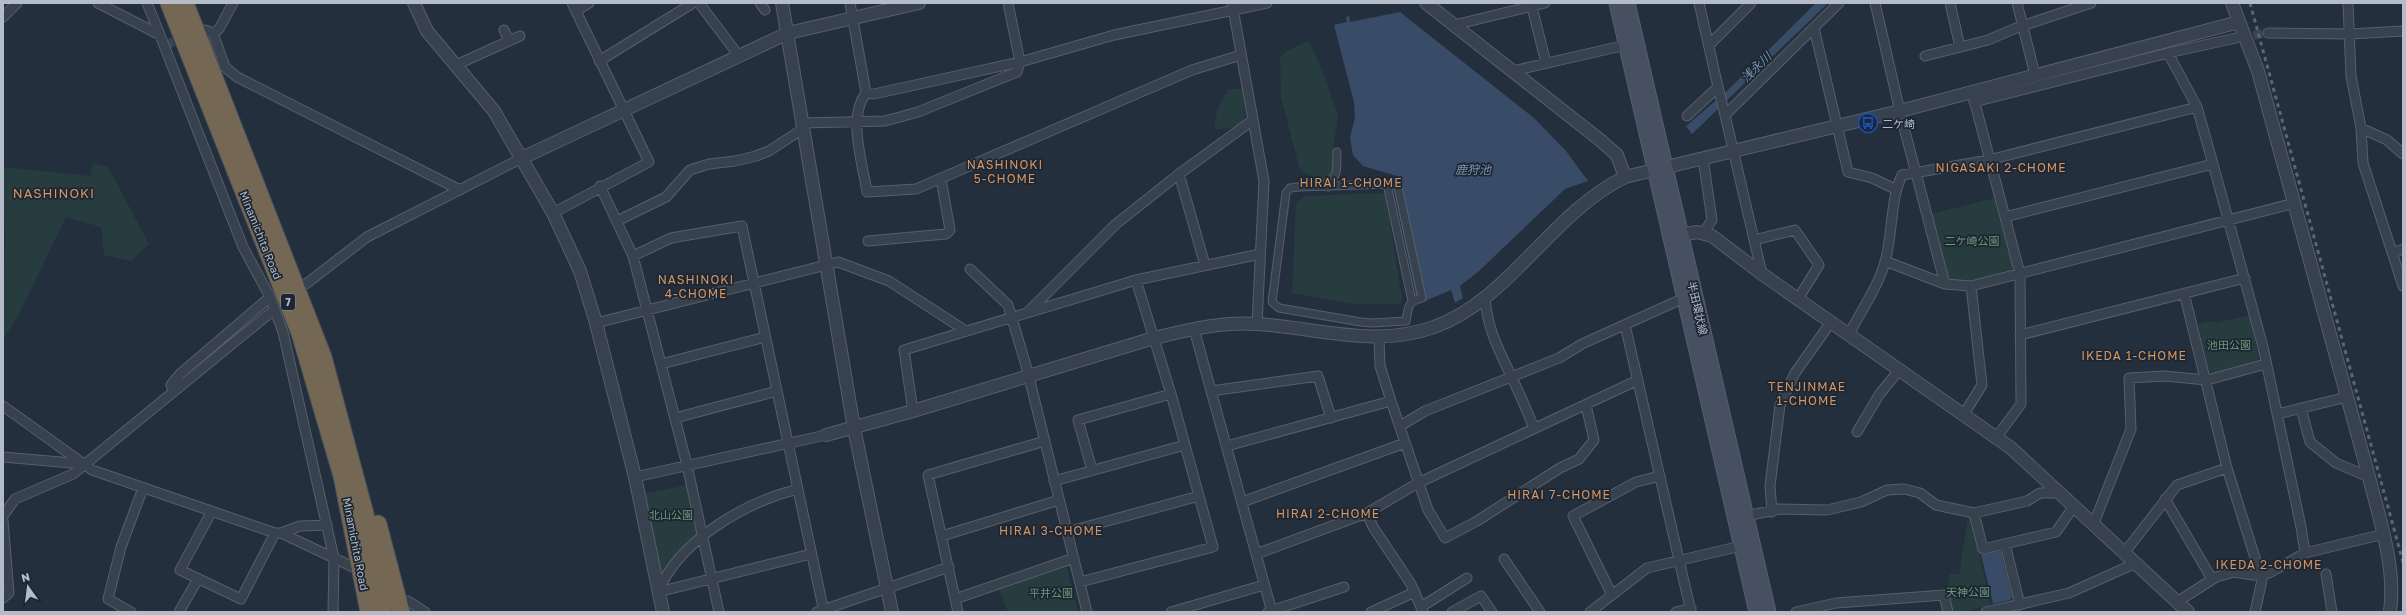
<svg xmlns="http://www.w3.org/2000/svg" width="2406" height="615" font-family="'Golos Text','Noto Sans JP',sans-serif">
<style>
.green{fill:#263c3f}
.water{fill:#394c67}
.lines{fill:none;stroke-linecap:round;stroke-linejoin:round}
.minor-tunnel{stroke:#3a4453;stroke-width:9;stroke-dasharray:9 4.5;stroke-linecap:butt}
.pedestrian-casing{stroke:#565f6c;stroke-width:9}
.minor-casing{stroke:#565f6c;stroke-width:11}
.tertiary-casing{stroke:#565f6c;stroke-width:14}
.secondary-casing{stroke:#565f6c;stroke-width:15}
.motorway-casing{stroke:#434c59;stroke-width:19}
.pedestrian{stroke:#38414e;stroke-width:7}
.minor{stroke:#38414e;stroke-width:9}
.tertiary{stroke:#38414e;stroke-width:12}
.secondary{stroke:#465061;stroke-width:13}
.motorway{stroke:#746855;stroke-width:17}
.rail{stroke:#5a6575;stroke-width:3;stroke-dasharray:4 4;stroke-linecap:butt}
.labels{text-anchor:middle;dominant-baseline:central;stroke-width:3.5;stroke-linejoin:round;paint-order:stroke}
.shield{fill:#1d2633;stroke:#878f9c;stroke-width:1}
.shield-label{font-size:10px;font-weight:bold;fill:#b4bcc9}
.poi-label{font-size:11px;fill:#b4bcc9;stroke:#1d2633;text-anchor:start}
.street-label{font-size:11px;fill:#b4bcc9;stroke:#1d2633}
.park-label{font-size:11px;fill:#6b9a76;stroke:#1d2633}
.water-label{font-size:12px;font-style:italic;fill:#7c92b1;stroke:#1d2633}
.neighbourhood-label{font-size:12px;letter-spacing:1px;fill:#d59563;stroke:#1d2633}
.quarter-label{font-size:13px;letter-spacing:1px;fill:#d59563;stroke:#1d2633}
</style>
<rect width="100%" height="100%" fill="#242f3e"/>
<path class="green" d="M1309,41L1323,72L1338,117L1334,142V174L1330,179C1318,181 1307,176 1299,167L1281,97L1280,57L1288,50Z
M1228,89H1242C1247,119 1250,129 1215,129C1214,114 1221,102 1228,89Z
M93,163L108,167L149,244L131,261L104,255L101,227L66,217L16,320L3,339L5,241L3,167L90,176Z
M1385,193L1402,298L1401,304H1354L1292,293L1296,204L1305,196Z
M1995,198L2013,267L2010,271L1970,281L1951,280L1948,276L1931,214Z
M2250,315L2259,361L2212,373L2209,370L2198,324L2211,321L2216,323Z
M687,485L697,533L667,571L660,572L644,494Z
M1968,517L1971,518L1991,605L1962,612H1953L1947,590L1950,574H1959Z
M1064,566L1067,568L1078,612H1008L998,588Z"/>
<path class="water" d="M1816,3H1828L1692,134L1686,126L1727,91Z
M1400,12L1534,118L1566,151L1588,181L1565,189L1479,271L1460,286L1463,298L1455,303L1451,290L1418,304L1392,181L1397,180V176L1363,166L1353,155L1350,138L1355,117L1354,102L1334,25L1347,22L1346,17L1349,16L1350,22Z
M1999,551L2001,552L2012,597L2010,600L1993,604L1981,555Z"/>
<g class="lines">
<path class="minor-tunnel" d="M2240,37L2268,33
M165,45L186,37"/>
<defs>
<path id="pedestrian" d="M1387,184L1397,182L1422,298C1407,302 1409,306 1406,321L1373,323L1361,322L1279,308L1272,302L1286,193L1290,188L1298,187L1387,184L1412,301
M1328,187L1327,182C1340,177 1336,163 1337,152"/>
<path id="minor" d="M98,3L160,35L243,247L270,297L283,332L334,558L333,612
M147,3L160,35
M699,3L739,56
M760,3L765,10
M850,3L865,87L866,93C847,117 863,165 867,192L916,189L1192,70L1241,55
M1232,3L1264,181L1257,324
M1531,3L1546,63
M1875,3L1901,116L1945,284
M1950,3L1960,47
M2017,3L2035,75
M2348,3L2351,76L2361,128L2363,163L2403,286
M576,11L589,3
M3,17L17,3
M1454,25L1545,3
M1814,28L1848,172L1872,178L1895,189
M205,30L213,33L219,29L233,3
M504,30L509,41
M213,33L225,67L237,77L460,190
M2268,33L2350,34L2403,31
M1709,45L1751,3
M2168,53L2197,107L2213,164L2263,347L2301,527L2305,553
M1925,56L1988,40L2016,28L2091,3
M599,61L693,3
M456,65L520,36
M1513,71L1626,45
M1718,87L1725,115
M1972,92L2020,274L2021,404L1996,438
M866,93L874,94L1020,62L1114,35L1267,3
M1974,102L2168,53L2236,38
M1687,116L1718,87L1699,3
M803,123L885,121L918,112L1017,72L1020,62L1008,3
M2361,128L2387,140L2403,154
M1703,158L1712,220L1704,232
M1179,174L1205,265
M600,186L633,256L687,465L719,612
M553,213L649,162L572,3
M2005,217L2213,164
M617,221L666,197L690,170L709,164L735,161L756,156L769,151L804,128
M1754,240L1795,230L1819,265L1798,299
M868,241L946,234L950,230L941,179
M2393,253L2403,249
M633,256L671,238L742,226L824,612
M1885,261L1945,284L1971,286L2295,203
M970,269L1008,305L1027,369L1087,612
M1762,274L1725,115L1839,3
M306,284L367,237L522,158
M2184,293L2227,468L2262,580L2255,612
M1485,297C1487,329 1499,350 1512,378C1520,394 1527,411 1534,428
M1028,312L1116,224L1179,174L1253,120
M596,323L838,262L889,281L966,331
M1625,325L1691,612
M1194,329L1272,612
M1849,334C1861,311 1878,287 1885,262C1893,234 1890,200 1902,175L1989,160L2197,107
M2020,335L2245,278
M1379,338L1380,366L1391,401L1428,510L1445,538L1477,521L1560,468L1579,459L1594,440L1586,405
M661,364L765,337
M173,390L171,385L180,374L270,297
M1211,391L1318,376L1331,418
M3,406L92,470L275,533H281L353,567
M2301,408L2310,442L2336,463L2369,477
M913,411L904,350L1136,280L1260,254
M1964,414L1982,385L1971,286
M2277,414L2347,397
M675,418L777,391
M1400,426L1425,411L1559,358L1582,344L1684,298
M1857,432L1879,395L1899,370
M1227,446L1391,401
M3,457L83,464
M1092,470L1078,420L1171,394
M635,477L826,435
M1054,481L1185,445
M2165,499L2212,579
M1242,502L1405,443
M212,511L180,570L241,599L275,533
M1772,512L1770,486L1780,405L1795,373L1831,322
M1367,513L1373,527L1411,584L1423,612
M1974,513L1983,549L2056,532L2074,506
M3,516L15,499L73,474L270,313
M1746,516L1779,509L1827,510L1861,502L1887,490L1904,489L1920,493L1936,505L1974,513L2027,501L2040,493H2053L2057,489
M3,520L9,593L3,598
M2094,523L2131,429L2129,378L2164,376L2207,380L2266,364
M1067,532L1199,496
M281,533L300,526L327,525
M942,536L1059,500
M2005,544L2020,605
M2125,552L2177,485L2227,468
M1256,554L1367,513L1418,483L1638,380
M1504,559L1540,612
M2326,574L2332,612
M1080,582L1213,547L1171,394L1136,280
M658,592C679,540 746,502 798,489
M658,592L811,554
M1612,595L1573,516L1636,482L1660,476
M955,599L1074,558
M408,601L425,612
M2177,602L2216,577L2234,572L2253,575L2269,573L2305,553L2384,534
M1421,607L1467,578
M131,612L108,599L121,547L143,488
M179,612L198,579
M817,612L949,567
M958,612L928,475L1045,441
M1171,612L1264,585
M1268,612L1344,587
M1371,612L1415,592
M1452,612L1481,596L1492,612
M1590,612L1647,568L1741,546
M1676,612L1691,608
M1796,612L1836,603L1944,595L1948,612
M1986,612L2069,593L2136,563"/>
<path id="tertiary" d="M414,3L427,31L494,111L553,213L580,271L596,323L635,477L663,612
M782,3L854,428L892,612
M1426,3L1600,140L1617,155L1625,177
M2232,3L2258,71L2369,477C2380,521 2396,567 2390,612
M522,158L788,33L919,3
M1681,235L1697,232L1712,236L1762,274L2011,448L2188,612
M826,435L913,411L1154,338C1188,330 1223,321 1258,324C1317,328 1376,348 1434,327C1510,300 1551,213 1625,177L1900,111L2239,22"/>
<path id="secondary" d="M1616,3L1756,612
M1628,3L1769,612"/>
<path id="motorway" d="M169,3L300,333L342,476L369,612
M185,3L323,357L365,514L383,612
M378,524L401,612"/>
</defs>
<use href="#pedestrian" class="pedestrian-casing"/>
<use href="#minor" class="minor-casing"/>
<use href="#tertiary" class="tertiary-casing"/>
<use href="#secondary" class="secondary-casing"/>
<use href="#motorway" class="motorway-casing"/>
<use href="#pedestrian" class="pedestrian"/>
<use href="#minor" class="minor"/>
<use href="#tertiary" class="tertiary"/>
<use href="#secondary" class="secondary"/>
<use href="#motorway" class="motorway"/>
<path class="rail" d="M2250,3L2403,562"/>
</g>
<defs>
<symbol id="bus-ring" viewBox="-11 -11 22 22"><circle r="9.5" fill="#1d2633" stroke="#1a4fb4" stroke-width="1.5"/><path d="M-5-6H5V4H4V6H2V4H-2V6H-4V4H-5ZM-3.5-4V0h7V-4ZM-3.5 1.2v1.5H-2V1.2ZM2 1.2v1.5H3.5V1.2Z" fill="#1a4fb4"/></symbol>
</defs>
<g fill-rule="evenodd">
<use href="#bus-ring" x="1857" y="112" width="22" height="22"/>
</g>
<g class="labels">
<rect class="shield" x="281" y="294" width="14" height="16" rx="3"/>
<g class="shield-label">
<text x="288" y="302">7</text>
</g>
<g class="poi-label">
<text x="1882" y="123">二ケ崎</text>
</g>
<g class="street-label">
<text transform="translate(261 235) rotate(68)">Minamichita Road</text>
<text transform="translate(1698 308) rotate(77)">半田環状線</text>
<text transform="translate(356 544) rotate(79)">Minamichita Road</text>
</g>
<g class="park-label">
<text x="1972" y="240">二ケ崎公園</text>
<text x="2229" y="344">池田公園</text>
<text x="671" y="514">北山公園</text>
<text x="1968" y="591">天神公園</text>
<text x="1051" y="592">平井公園</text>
</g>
<g class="water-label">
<text transform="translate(1756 67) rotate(-44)">浅永川</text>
<text x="1473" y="169">鹿狩池</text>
</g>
<g class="neighbourhood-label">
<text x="1005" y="164">NASHINOKI<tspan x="1005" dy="14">5-CHOME</tspan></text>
<text x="2001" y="167">NIGASAKI 2-CHOME</text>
<text x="1351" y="182">HIRAI 1-CHOME</text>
<text x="696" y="279">NASHINOKI<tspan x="696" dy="14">4-CHOME</tspan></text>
<text x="2134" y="355">IKEDA 1-CHOME</text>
<text x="1807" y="386">TENJINMAE<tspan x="1807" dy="14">1-CHOME</tspan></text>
<text x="1559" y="494">HIRAI 7-CHOME</text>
<text x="1328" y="513">HIRAI 2-CHOME</text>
<text x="1051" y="530">HIRAI 3-CHOME</text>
<text x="2269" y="564">IKEDA 2-CHOME</text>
</g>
<g class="quarter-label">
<text x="54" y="193">NASHINOKI</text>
</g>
</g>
<rect width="2406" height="615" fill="none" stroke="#b4bcc9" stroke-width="8"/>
<g transform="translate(28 587) rotate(346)" stroke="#1d2633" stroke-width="3" paint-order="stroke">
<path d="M0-3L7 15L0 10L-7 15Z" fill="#b4bcc9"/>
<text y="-6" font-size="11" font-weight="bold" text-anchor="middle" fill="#b4bcc9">N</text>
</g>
</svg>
